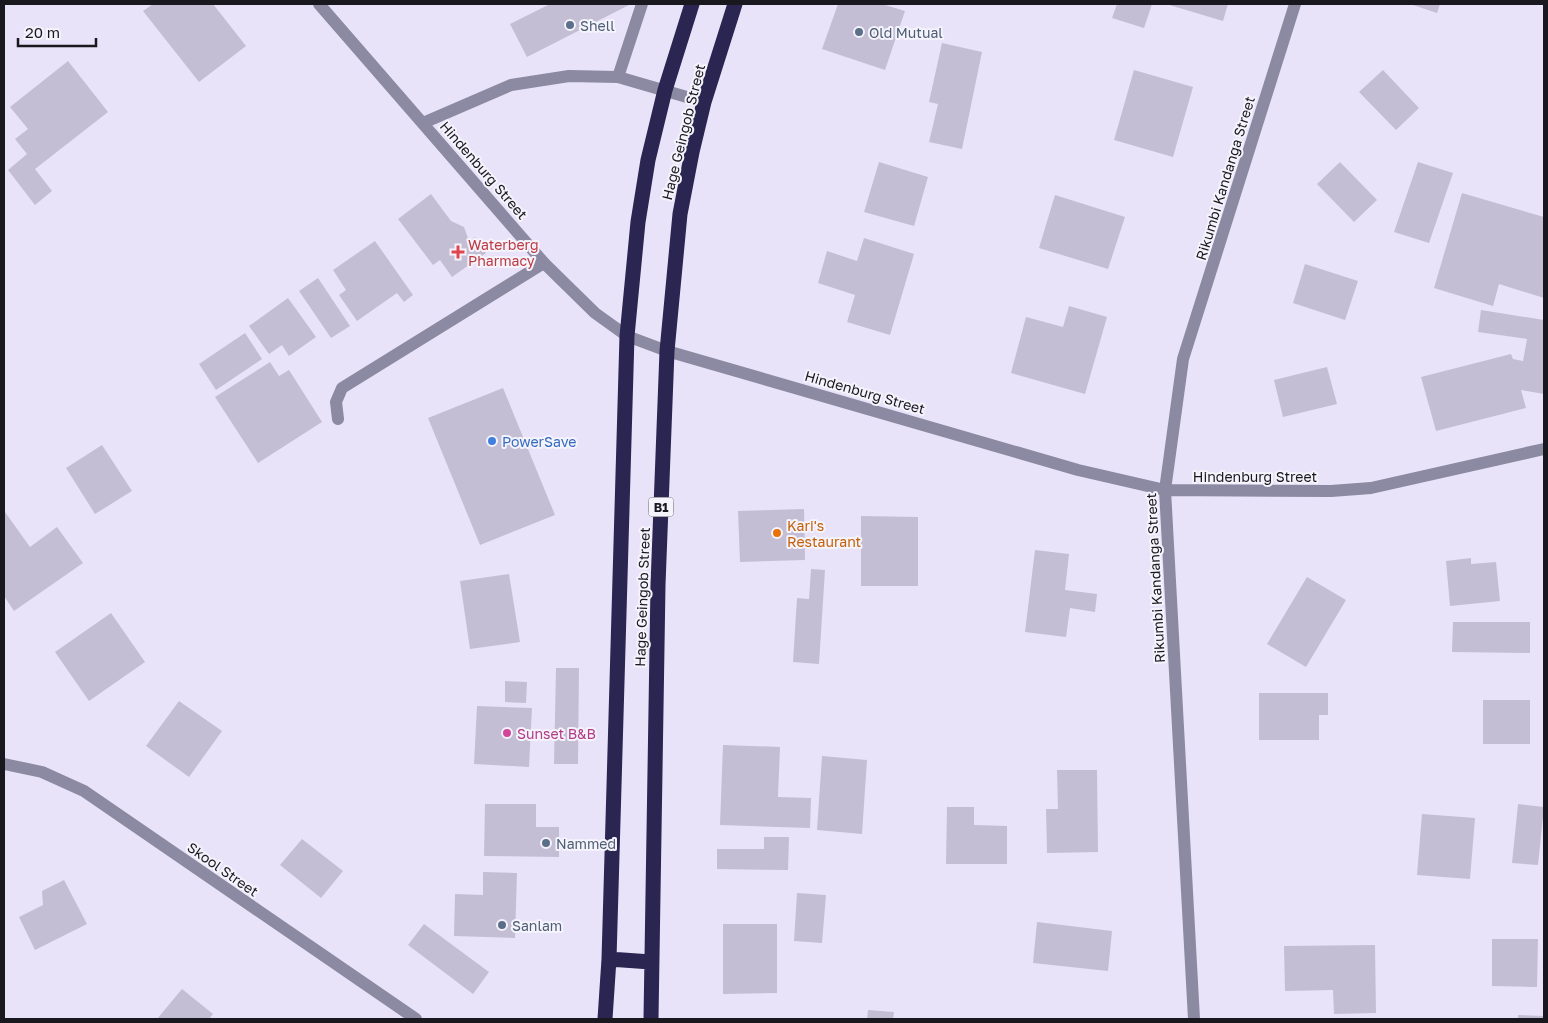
<svg xmlns="http://www.w3.org/2000/svg" width="1548" height="1023" font-family="'Golos Text',sans-serif">
<style>
.building{fill:#c4bed4}
.lines{fill:none;stroke-linecap:round;stroke-linejoin:round}
.lane{stroke:#8b8aa2;stroke-width:12}
.street{stroke:#8b8aa2;stroke-width:12}
.highway{stroke:#2a2551;stroke-width:15}
.service-dot{fill:#5c6f8a;stroke:#f5f3fc;stroke-width:2}
.health-dot{fill:#e0444e;stroke:#f5f3fc;stroke-width:2}
.shop-dot{fill:#3f7fe0;stroke:#f5f3fc;stroke-width:2}
.food-dot{fill:#e8710a;stroke:#f5f3fc;stroke-width:2}
.hotel-dot{fill:#d1479c;stroke:#f5f3fc;stroke-width:2}
.labels{text-anchor:middle;dominant-baseline:central;stroke-width:4;stroke-linejoin:round;paint-order:stroke}
.shield{fill:#f5f3fc;stroke:#5c5a61;stroke-width:1}
.shield-label{font-size:12px;font-weight:bold;fill:#1a181f}
.service-label{font-size:14px;fill:#4e5e75;stroke:#f5f3fc;text-anchor:start}
.street-label{font-size:14px;fill:#1a181f;stroke:#f5f3fc}
.health-label{font-size:14px;fill:#be3a42;stroke:#f5f3fc;text-anchor:start}
.shop-label{font-size:14px;fill:#366cbe;stroke:#f5f3fc;text-anchor:start}
.food-label{font-size:14px;fill:#c56008;stroke:#f5f3fc;text-anchor:start}
.hotel-label{font-size:14px;fill:#b23c85;stroke:#f5f3fc;text-anchor:start}
</style>
<rect width="100%" height="100%" fill="#e9e3f9"/>
<path class="building" d="M153,4H213L246,46L199,82L143,11Z
M550,4H631L527,57L510,24Z
M838,4H882L905,11L885,70L822,49Z
M1117,4H1152L1144,28L1112,18Z
M1166,4H1228L1223,21Z
M1410,4H1440L1437,13Z
M942,43L982,52L962,149L929,142L938,104L929,102Z
M68,61L108,112L35,169L52,191L35,205L8,170L27,154L15,139L28,129L10,107Z
M1134,70L1193,87L1173,157L1114,140Z
M1383,70L1419,108L1396,130L1359,92Z
M879,162L928,177L914,226L864,212Z
M1340,162L1377,200L1354,222L1317,184Z
M1418,162L1453,173L1429,243L1394,232Z
M1462,193L1544,217V298L1499,284L1493,306L1434,288Z
M431,194L451,221L464,227L469,241L475,237L486,253L452,277L440,260L433,265L398,219Z
M1055,195L1125,217L1108,269L1039,248Z
M864,238L914,254L890,335L847,322L855,295L818,283L827,251L857,261Z
M375,241L413,295L404,302L397,293L357,321L339,295L346,290L333,270Z
M1305,264L1358,281L1345,320L1293,303Z
M318,278L350,326L331,338L299,291Z
M288,298L316,337L289,356L282,345L269,354L249,326Z
M1069,306L1107,317L1085,394L1011,373L1026,317L1063,327Z
M1481,310L1544,320V394L1521,390L1526,408L1436,431L1421,377L1511,354L1513,359L1523,361L1527,339L1478,332Z
M245,333L262,359L216,390L199,364Z
M270,362L279,376L289,370L322,422L258,463L215,397Z
M1327,367L1337,404L1283,417L1274,380Z
M503,388L555,515L480,545L428,418Z
M102,445L132,491L95,514L66,468Z
M804,509L805,560L740,562L738,511Z
M5,512L30,547L57,527L83,563L14,611L4,596Z
M861,516L918,517V586H861Z
M1035,550L1069,554L1065,590L1097,594L1095,612L1070,608L1066,637L1025,632Z
M1471,558V564L1496,562L1500,601L1450,606L1446,561Z
M811,569L825,570L819,664L793,662L797,598L809,599Z
M509,574L520,642L470,649L460,581Z
M1307,577L1346,600L1306,667L1267,644Z
M111,613L145,662L89,701L55,652Z
M1453,622H1530V653L1452,652Z
M556,668H579L578,764H554Z
M505,681L527,682L526,703L505,702Z
M1259,693H1328V715H1319V740H1259Z
M1483,700H1530V744H1483Z
M179,701L222,731L189,777L146,746Z
M477,706L532,708L529,767L474,764Z
M723,745L780,747L778,797L811,798L810,828L720,825Z
M822,756L867,760L862,834L817,830Z
M1057,770H1097L1098,852L1047,853L1046,809H1058Z
M485,804H536V827H559V857L484,856Z
M1518,804L1544,807L1538,865L1512,863Z
M947,807H974V825L1007,826V864H946Z
M1422,814L1475,818L1470,879L1417,875Z
M764,837H789L788,870L717,869V849H764Z
M302,839L343,871L321,898L280,865Z
M483,872L517,873L515,938L454,936L455,894L483,895Z
M64,880L87,924L35,950L19,917L43,905L42,891Z
M797,893L826,895L822,943L794,941Z
M1037,922L1112,931L1108,971L1033,963Z
M424,924L489,972L473,994L408,945Z
M723,924H777V993L723,994Z
M1492,939H1538L1537,987L1492,986Z
M1375,945L1376,1013L1334,1014L1333,990L1285,991L1284,946Z
M182,989L213,1014L209,1019H157Z
M868,1010L894,1012L893,1019H867Z
M1518,1015L1544,1016V1019H1518Z"/>
<g class="lines">
<path class="lane" d="M618,77L642,4
M423,123L511,85L569,76L618,77L704,102
M338,419L336,402L342,388L544,263"/>
<path class="street" d="M319,4L544,263L595,313L627,336L667,351L1078,470L1165,490L1331,491L1371,488L1544,449
M4,764L42,772L84,791L416,1019
M1194,1019L1165,490L1183,359L1295,4"/>
<path class="highway" d="M609,959L651,962
M605,1019L609,959L627,336L638,222L648,160L665,90L692,4
M651,1019L658,585L667,351L680,214L692,152L704,102L735,4"/>
</g>
<g class="service-dot">
<circle cx="570" cy="25" r="5"/>
<circle cx="859" cy="32" r="5"/>
<circle cx="546" cy="843" r="5"/>
<circle cx="502" cy="925" r="5"/>
</g>
<path class="health-dot" d="M455.5 244.5h5v5h5v5h-5v5h-5v-5h-5v-5h5z"/>
<circle class="shop-dot" cx="492" cy="441" r="5"/>
<circle class="food-dot" cx="777" cy="533" r="5"/>
<circle class="hotel-dot" cx="507" cy="733" r="5"/>
<g class="labels">
<rect class="shield" x="648.5" y="497.5" width="25" height="19" rx="4"/>
<g class="shield-label">
<text x="661" y="507">B1</text>
</g>
<g class="service-label">
<text x="580" y="25">Shell</text>
<text x="869" y="32">Old Mutual</text>
<text x="556" y="843">Nammed</text>
<text x="512" y="925">Sanlam</text>
</g>
<g class="street-label">
<text transform="translate(683 132) rotate(-76)">Hage Geingob Street</text>
<text transform="translate(484 170) rotate(49)">Hindenburg Street</text>
<text transform="translate(1225 178) rotate(-73)">Rikumbi Kandanga Street</text>
<text transform="translate(865 392) rotate(16)">Hindenburg Street</text>
<text x="1255" y="476">Hindenburg Street</text>
<text transform="translate(1155 578) rotate(-93)">Rikumbi Kandanga Street</text>
<text transform="translate(642 597) rotate(-88)">Hage Geingob Street</text>
<text transform="translate(223 869) rotate(35)">Skool Street</text>
</g>
<g class="health-label">
<text x="468" y="244">Waterberg<tspan x="468" dy="16">Pharmacy</tspan></text>
</g>
<g class="shop-label">
<text x="502" y="441">PowerSave</text>
</g>
<g class="food-label">
<text x="787" y="525">Kari's<tspan x="787" dy="16">Restaurant</tspan></text>
</g>
<g class="hotel-label">
<text x="517" y="733">Sunset B&amp;B</text>
</g>
</g>
<rect width="1548" height="1023" fill="none" stroke="#1a181f" stroke-width="10"/>
<path d="M18 38v8h78v-8" fill="none" stroke="#1a181f" stroke-width="2.5"/>
<text x="25" y="38" font-size="15" fill="#1a181f" stroke="#f5f3fc" stroke-width="4" paint-order="stroke">20 m</text>
</svg>
